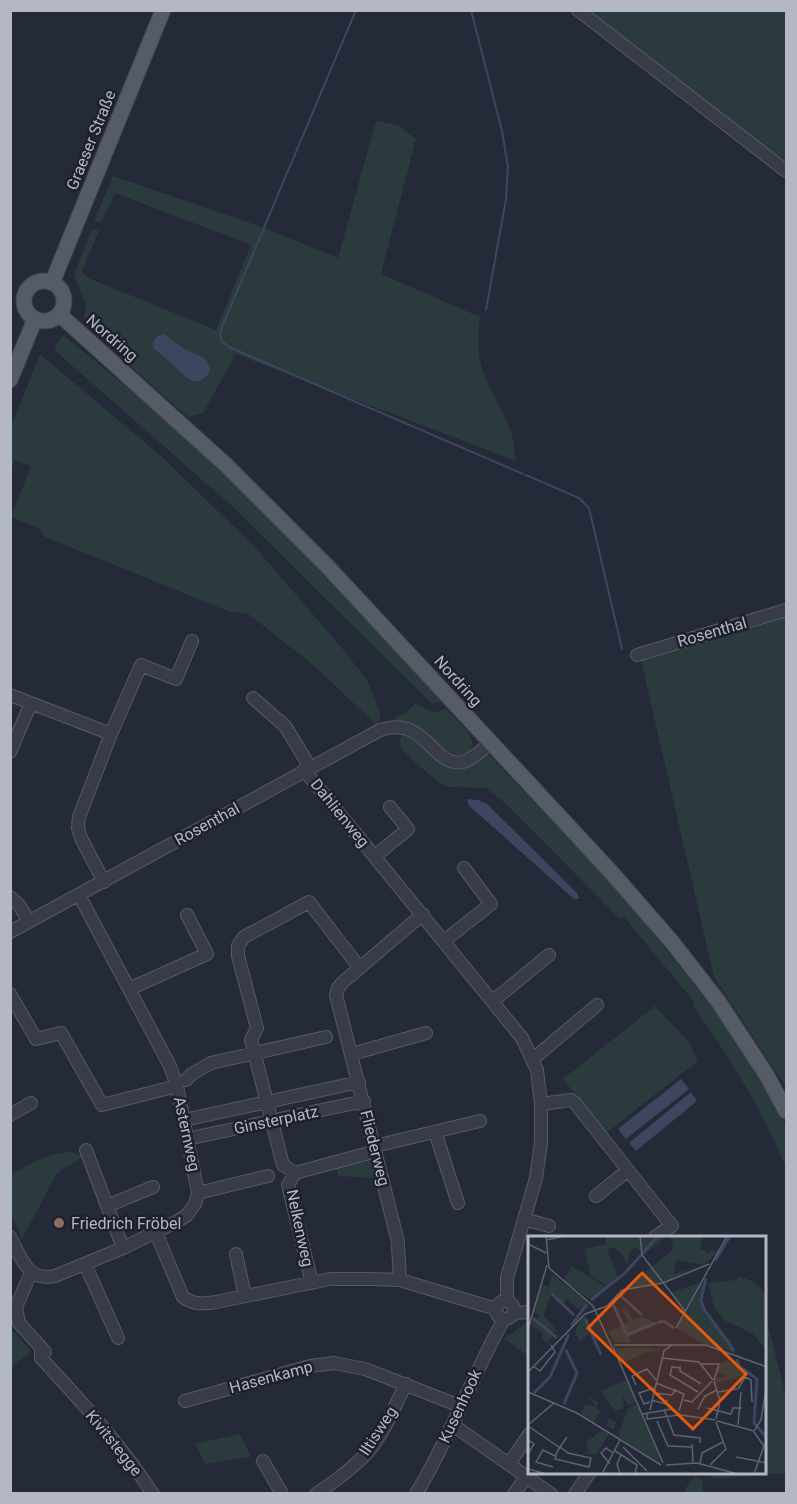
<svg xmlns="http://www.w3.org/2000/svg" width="797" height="1504" font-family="Roboto,sans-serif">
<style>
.green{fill:#2b3a3d}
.water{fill:#3d455f}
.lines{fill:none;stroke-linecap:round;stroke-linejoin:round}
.stream{stroke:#3d455f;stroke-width:2}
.minor-casing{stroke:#565a66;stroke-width:14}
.major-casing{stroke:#414551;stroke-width:17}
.minor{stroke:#383c48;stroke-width:12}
.major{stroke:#565b68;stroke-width:15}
.education-dot{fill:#8d6e63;stroke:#1e212d;stroke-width:2}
.labels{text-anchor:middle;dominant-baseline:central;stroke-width:5;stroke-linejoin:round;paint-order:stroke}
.street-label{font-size:16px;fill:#b4b7c4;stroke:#1e212d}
.poi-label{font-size:16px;fill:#b4b7c4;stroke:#1e212d;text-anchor:start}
.inset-river{fill:none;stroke:#3d455f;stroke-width:3}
.inset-road{fill:none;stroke:#5e6270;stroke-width:1.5}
.view{fill:#e8590c;fill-opacity:0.15;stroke:#e8590c;stroke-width:3}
.inset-edge{fill:none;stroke:#b4b7c4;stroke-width:3}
</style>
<rect width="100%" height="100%" fill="#252a38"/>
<path class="green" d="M586,11H786V171Z
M376,121L398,125L416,139L381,274L480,317C472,370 491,384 510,429C514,439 514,451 516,461L236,354L203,413L188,417L138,373L84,317L86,304L74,275L92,229L99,231L82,270L83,273L88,278L216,330L251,245L115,193L101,223L94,221L113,176L259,226L338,258Z
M63,335C96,362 129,388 161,416C260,505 351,603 441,701L432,704L233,507L61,356L54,347Z
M40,354L162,457L255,547L341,647L367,680L381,715L377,725L312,664L247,613L230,612L43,536L40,529L11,517L31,466L15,460L11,471V427Z
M786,608V1087L714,977L640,656Z
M416,703L432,713L446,709C454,718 484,742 468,752C462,756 456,755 450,752C436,746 427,731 412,725C406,722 401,722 394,723V718L405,713Z
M401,736H411L440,759L482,757L489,755L622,894L722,1020L764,1085L786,1126V1168C763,1110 729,1057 693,1006L695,1003L624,917L620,919L611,910L505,803L486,788L449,787L439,782L420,767L402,749L400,742Z
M655,1006L689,1042L698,1061L606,1133L563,1079Z
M71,1152L84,1156L57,1173L22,1239L11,1214L10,1176C28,1163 49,1153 71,1152Z
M369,1153L377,1178L338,1176L335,1163Z
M766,1317L786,1397V1473L716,1479L703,1473L766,1472Z
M530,1320V1357L504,1339Z
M11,1328L31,1351L11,1368H10Z
M240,1434L251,1457L205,1464L195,1444Z
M695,1476L702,1480L703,1493H686L685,1489Z"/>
<path class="water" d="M164,334C171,339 178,345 185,349C196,356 209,355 210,371C195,395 182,372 169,361C164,357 159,353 154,349C151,341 156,336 164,334Z
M467,799L478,800L487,804L577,893L579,899H574L474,810L469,806Z
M681,1079L689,1089L626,1139L618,1129Z
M691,1092L697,1101L636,1151L629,1143Z"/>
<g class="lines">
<path class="stream" d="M356,10L222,327C218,338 221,341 229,347L523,474
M471,10L502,131L508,167L506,199L486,310
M10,12L11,10
M526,475L579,498L589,508L622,649"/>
<defs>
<path id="minor" d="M578,10L786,171
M637,655L786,610
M10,695L111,734L79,817L78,828L81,838L104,882
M253,698L285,726L310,767
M111,734L141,665L176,679L192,641
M10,752L31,703
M304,770L522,1038L537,1070L541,1104V1143L536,1178L507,1278V1301
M375,856L408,829L390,807
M10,897L19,905L29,921
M10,932L380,730C427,715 432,768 463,762C473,759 482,750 490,743
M444,941L491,904L464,868
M129,989L207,954L187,915
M10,994L36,1039L61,1033L102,1105L177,1086
M493,1001L549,955
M352,1054L426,1033
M533,1059L597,1005
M186,1080L192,1074L211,1063L326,1037
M541,1104L571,1100L575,1103L672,1226L655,1237
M10,1115L31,1103
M184,1120L359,1082
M435,1132L458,1203
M187,1139L364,1101
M375,1146L480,1121
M86,1150L123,1248
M295,1173L283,1165L251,1040L257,1028L238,956V946L244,937L309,902L359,967
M295,1173L288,1185L312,1283
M295,1173L369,1153
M198,1193L268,1176
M596,1196L628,1170
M107,1206L153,1187
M524,1221H531L549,1226
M156,1233L183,1297C194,1305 203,1304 216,1302L330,1279H372L400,1280L496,1309
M10,1237C21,1257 27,1282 55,1276L123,1248L176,1222L187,1215L195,1204L198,1193L177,1086L170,1066L79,895
M398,1242L336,995L338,988L343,982L423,914
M398,1246L400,1280
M236,1254L245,1296
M85,1264L118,1338
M31,1273L16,1307L19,1323L45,1352
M496 1310a9 9 0 1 1 18 0a9 9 0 1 1-18 0Z
M514,1313L530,1312
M41,1348V1358C81,1401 121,1445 153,1494
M185,1401L310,1366L334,1363L365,1369L460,1406
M453,1425L551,1494
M263,1461L282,1494
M509,1464L530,1433
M316,1494C334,1482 352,1469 367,1453C384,1434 394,1407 406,1384
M416,1494C450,1438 472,1376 504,1319
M514,1494L526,1477
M575,1494L590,1472"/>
<path id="major" d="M24 301a20 20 0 1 1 40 0a20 20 0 1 1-40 0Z
M52,283L163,10
M59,314L226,465L327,566L612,873L672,942L718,1001L766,1074L786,1111
M10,380L35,319"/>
</defs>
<use href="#minor" class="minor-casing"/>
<use href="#major" class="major-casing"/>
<use href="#minor" class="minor"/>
<use href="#major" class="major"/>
</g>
<circle class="education-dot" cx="59" cy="1223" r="6"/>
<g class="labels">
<g class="street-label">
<text transform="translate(91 140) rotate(-68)">Graeser Straße</text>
<text transform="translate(112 338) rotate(41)">Nordring</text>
<text transform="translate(712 632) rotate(-16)">Rosenthal</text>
<text transform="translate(458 681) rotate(48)">Nordring</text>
<text transform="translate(340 813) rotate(51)">Dahlienweg</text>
<text transform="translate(207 824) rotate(-29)">Rosenthal</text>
<text transform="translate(276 1120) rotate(-12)">Ginsterplatz</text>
<text transform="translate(187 1134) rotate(78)">Asternweg</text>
<text transform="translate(375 1148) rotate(76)">Fliederweg</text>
<text transform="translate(300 1228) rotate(78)">Nelkenweg</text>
<text transform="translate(271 1377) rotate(-15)">Hasenkamp</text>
<text transform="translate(460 1406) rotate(-65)">Kusenhook</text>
<text transform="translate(378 1431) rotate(-57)">Iltisweg</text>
<text transform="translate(114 1443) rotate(51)">Kivitstegge</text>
</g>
<g class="poi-label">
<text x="71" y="1223">Friedrich Fröbel</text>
</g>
</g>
<g transform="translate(528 1236)">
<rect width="238" height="238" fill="#252a38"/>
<path d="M78,0H137V1L116,19L107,11L100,18L101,30L92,16L85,11L79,14L90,41L79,50L62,39L57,14L30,20L78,8ZM143,0H175L172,12L180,17L184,14L190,16L175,29L148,24L146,38L166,32L135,47L95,53L140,18L145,12ZM44,30L78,51L62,64L35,44ZM24,38L59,66L51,74L39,63L35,67L23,57L16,80L33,99L27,95L20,107L13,102L15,98L2,88L4,82L13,88L9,85L12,78L5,76L13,48L21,51ZM211,40L228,47L238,59V113L225,98L196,84L186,71L180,47L208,44ZM170,47L176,48L173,64L176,73L203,105L207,117L176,108L149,92L157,76L143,57ZM98,72L105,84L114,80L127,87L101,99L102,107L87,106L80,96L101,86L94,74ZM56,79L63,96L52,106L47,95ZM115,111L136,114L119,116L97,126L94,122V127L88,113ZM199,125L217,135L210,142L212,146L209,142L187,147L188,142H197L196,137H189L191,128ZM98,144L108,166L100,170L94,158L96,172L87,175L73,155ZM60,160L70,166L68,172L76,177L71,175L66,187L53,178L57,168L68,171ZM109,168L133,225L132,227L85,198L86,193L78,190L81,183L88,186L85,198L90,200L100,172ZM74,194L81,198L68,219L56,217L61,215L58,206Z" fill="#2b3a3d"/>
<path class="inset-river" d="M187,25L202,0M178,42L173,64L176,73L206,115M23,57L46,79M92,59L114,79M63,64L97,37L130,0M84,66L99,99L128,87M5,82L29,102M57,82L73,119M129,87L135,85L146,92M43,90L59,68M209,123L211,130L229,143L226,187L239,202M6,157L22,141L41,98M36,168L49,137L38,114"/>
<path class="inset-road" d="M18,0L21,32L65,70L84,111M112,0L114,19L157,75M18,4L37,0M0,8L18,17M148,92L199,0M0,93L19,29M86,109H178L239,131M85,111L135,227M134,122L171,126L185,144M173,128H191L186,144M5,130L12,135L27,116L23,109M152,130V135L173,148M152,132L144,131L142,139L170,156M0,136L57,78L79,70L94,54L135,47L181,28M186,145L192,165L188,183M128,147L156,158L151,175M108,149L104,140L119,133L128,144M210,153L217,141L223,144L224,166M0,156L49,177L133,229M190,156L209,153M125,157L144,159L148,153M123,164L138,168L139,164M156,164L164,166L184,145M122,166L116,168L111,157L126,152M179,172L203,178L205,172H214M136,173L146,199L172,202V207M170,173L177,160L189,154M122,174L136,115L145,108M114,178L144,173L153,179L187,184M119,178V183L152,179M129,185L140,210L164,211M189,185L226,195M0,189L26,167M210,189L213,156M0,190L31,211H32L40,217L63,222L61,231L27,223L29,216L32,211L39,201M226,195L233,184L239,147M0,204L6,208L0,218M164,208L165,226M95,211L119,235M86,214L109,229L107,238M208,221L239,227M172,227L174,217L195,206M82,228L73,217L78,212L85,217M138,229L169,227L210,238M182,229L198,213L188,186M25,231L8,226L15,214L27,220M0,233L19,238M74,238L92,204M92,238L89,228L93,219M226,238L236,210L226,196"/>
<path class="view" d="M114,37L218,138L165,193L60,92Z"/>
<rect width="238" height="238" class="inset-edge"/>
</g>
<rect width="797" height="1504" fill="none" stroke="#b4b7c4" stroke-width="24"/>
</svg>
